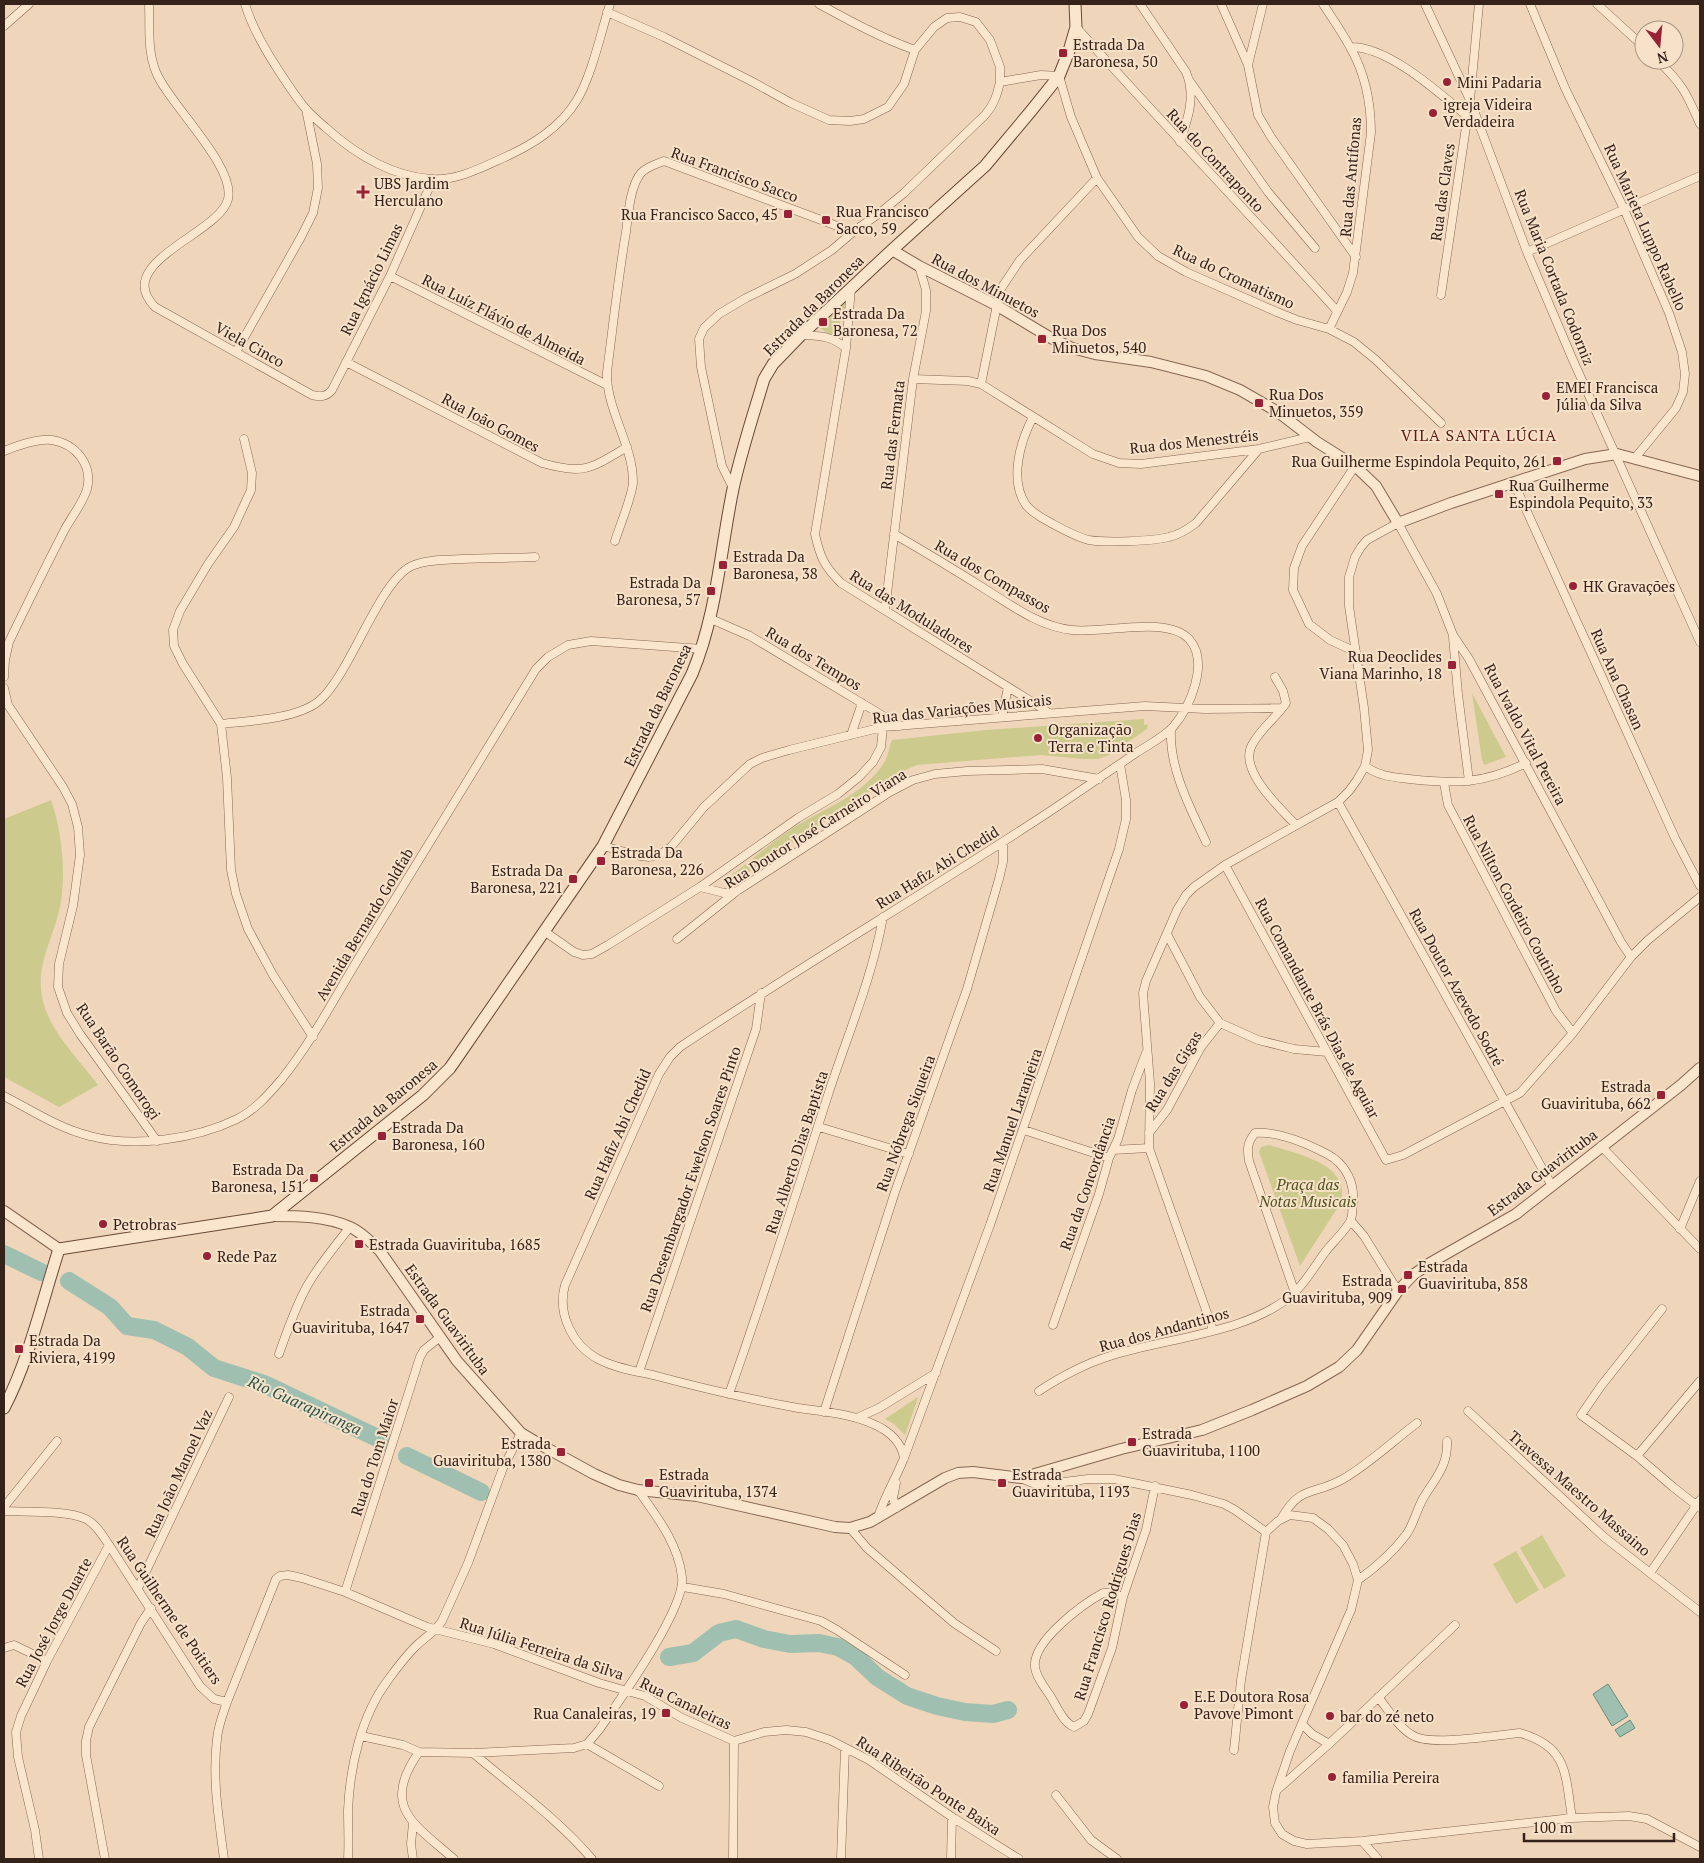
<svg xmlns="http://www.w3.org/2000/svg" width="1704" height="1863" font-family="'PT Serif',serif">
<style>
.green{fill:#cdca8e}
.water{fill:#9fc0b0;stroke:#668d7d}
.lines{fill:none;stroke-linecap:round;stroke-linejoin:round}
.river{stroke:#9fc0b0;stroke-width:18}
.minor-casing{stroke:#866654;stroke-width:9}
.tertiary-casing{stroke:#866654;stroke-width:12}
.secondary-casing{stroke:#684837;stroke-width:13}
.minor{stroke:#fae5cd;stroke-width:8}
.tertiary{stroke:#fae5cd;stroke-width:10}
.secondary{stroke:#fae5cd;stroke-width:11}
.poi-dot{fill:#982136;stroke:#f7e2c9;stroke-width:2}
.labels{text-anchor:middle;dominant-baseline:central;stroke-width:4;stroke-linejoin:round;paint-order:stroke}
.poi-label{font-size:15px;fill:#35221a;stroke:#f7e2c9;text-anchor:start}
.street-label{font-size:15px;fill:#35221a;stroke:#f7e2c9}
.park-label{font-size:15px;font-style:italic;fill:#4e521f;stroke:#f7e2c9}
.neighbourhood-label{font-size:16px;letter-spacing:1px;fill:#631a17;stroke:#f7e2c9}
.water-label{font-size:16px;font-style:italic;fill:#28554b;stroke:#f7e2c9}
</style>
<rect width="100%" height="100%" fill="#efd6ba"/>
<path class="green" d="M847,301L835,338L817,326Z
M1472,693L1506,757L1484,765L1482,760Z
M1144,719V725L1148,724L1147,729L1109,755L1098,759H1083L1041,755L917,765L903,771L872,790L737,880L723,881C745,866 763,849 784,834C817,810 863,798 885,761C889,754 889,746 892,740L986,730Z
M51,800C61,828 65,864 62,894C58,937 28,968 47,1013C58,1040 81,1062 98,1085L59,1107L4,1077V819Z
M1269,1145C1294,1153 1354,1164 1340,1204L1300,1266L1259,1152L1261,1147Z
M918,1397V1398L905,1435L894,1424L885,1419Z
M1542,1535L1566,1576L1544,1589L1520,1548Z
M1516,1551L1539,1590L1516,1604L1493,1564Z"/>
<path class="water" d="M1608,1684L1628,1716L1612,1726L1593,1694Z
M1630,1720L1635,1728L1620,1737L1615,1730Z"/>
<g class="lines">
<path class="river" d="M4,1254L41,1272
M69,1281L110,1307L127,1326L154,1330L188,1347L214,1368L264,1384L388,1443
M407,1456L481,1492
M669,1657L693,1653L719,1633L736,1629L764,1639L790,1644L819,1643L838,1647L856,1657L877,1677L907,1696L937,1706L965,1712L993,1714L1008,1710"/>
<defs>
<path id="minor" d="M149,4C150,27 147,50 156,72C168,103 236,166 228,199C220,234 111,262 155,307L312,395C321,397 326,397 332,390L390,276L433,179
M245,4C252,27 264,48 277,68C286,82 295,96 305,108C311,115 318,121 325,127C355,154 390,176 431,179C456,181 481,168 503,158C532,145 560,128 577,100C592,75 601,32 610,4
M819,4C850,21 881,38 915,50L934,27L947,18L960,17L976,22L990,40L1000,67V82
M1140,4L1186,72C1196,96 1188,119 1180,142
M1221,4L1248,65L1258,115L1271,137L1356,257
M1323,4C1332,18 1342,32 1350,47C1365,73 1371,104 1371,133L1353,273L1347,292L1329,329
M1425,4L1470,100L1527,252L1572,358L1700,642
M1530,4L1565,88L1624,209L1669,313L1682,352L1685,374L1683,392L1676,408L1635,458
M1597,4L1644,47
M607,12L664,37L751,81L791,103L829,120L850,121L864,119L888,107L904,84L915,50
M4,26L29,4
M1076,27C1162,123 1251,215 1337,311
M1351,47C1389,47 1438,92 1467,116
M1657,60C1682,83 1687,94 1700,124
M1248,65L1263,4
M1189,80L1268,192L1315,248
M1527,252L1700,176
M390,276L607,385
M1441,295L1470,100L1479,4
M801,335C820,336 830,335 846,348L815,534C820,557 824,566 841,583L1029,700L1049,713
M846,348L851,288
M236,352L301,237L313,213L318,188L317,164L306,109
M346,362L542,463C584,475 590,469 627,447
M913,379L968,381L981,384L1093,454L1119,463L1141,464L1259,449L1310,437
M981,384L1000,290L1020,260L1097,178
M1033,417C1020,442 1009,480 1026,505C1032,513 1042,518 1051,523C1062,529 1076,537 1089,540C1106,543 1153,541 1169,537C1179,535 1188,529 1196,523L1259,449
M244,439L252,473L251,490L234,527L208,564L180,611L173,630L174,646L183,664L221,724L227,778L231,870L236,894L248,929L273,975L313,1037
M4,451C16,446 39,438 52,440C76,444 93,465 87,489C84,501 71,518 65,529C46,566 27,604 9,642L5,660L4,677
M1355,466L1302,546L1294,568L1293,590L1309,624L1330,640L1356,652
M1514,483L1675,838L1700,886
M733,488L722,466L701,367L699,339L704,328L719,314L746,298L795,274L832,250L853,232L881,212L904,193L985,115C994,105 997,95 1000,82L1041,75L1059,76L1071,117L1097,178L1138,237L1158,256L1186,272L1277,312L1297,320L1329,329L1354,342L1376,360L1441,423
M894,534C925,552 955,570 985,589C1011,605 1040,627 1072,630C1102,634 1167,615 1189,639C1210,662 1190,707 1173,727C1164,737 1148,745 1136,753C1108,772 1080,791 1052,810C929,891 803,965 680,1047L670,1057L659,1074L565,1285C557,1313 572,1345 598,1359C615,1368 635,1371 653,1375C701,1388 749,1399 798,1408C826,1412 858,1414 883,1429C894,1436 902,1445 904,1458
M615,541C619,528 633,494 633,482C633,444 606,410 607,372C613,326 618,279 626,232C628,216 630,186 641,173C646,167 656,164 664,161L853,232
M885,610L913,379L926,311V290L919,266
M711,619L750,636L900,726
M1453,637L1458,694L1469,781
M1275,677L1283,691L1286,703C1276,718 1260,729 1252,745C1238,770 1280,808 1296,825
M4,688L8,705L63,787L72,804L78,827L80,855L73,906L59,964L58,987L67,1013L80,1034L157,1141
M1002,717L1008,687
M221,724C249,721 297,719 319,701C351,674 380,577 414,565C429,559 446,560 462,559C487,558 511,558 535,557
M1171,729C1169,769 1190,807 1206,842
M851,735L862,703
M1365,766C1378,776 1393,777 1409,779C1455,784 1484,784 1526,763
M1444,783L1448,805L1556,1011L1573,1033
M1338,802L1552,1186
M603,846L640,856L649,857L661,854L671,847L704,807L750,764L762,758L789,750L883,727L1145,706L1205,709L1282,708
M1225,865L1386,1160L1403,1155L1520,1093L1573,1033L1631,957L1648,940L1700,897
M700,887L724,893L737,891
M544,931L574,952L583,955L592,954L608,945L700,887L798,818L838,794L859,777L873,762L881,747L883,727
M1167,934L1200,997L1220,1023L1258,1040L1294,1049L1327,1052
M677,939L737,891L890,792L913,780L935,774L967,771L1042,769L1099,779
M4,1096C31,1110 60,1129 90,1136C134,1148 196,1139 237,1119C255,1110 268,1095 281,1080C315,1038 339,989 368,943C424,852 480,760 536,669L548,657L568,645L591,641L702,649
M819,1127L909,1154
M1024,1130L1109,1158
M1149,1133L1167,1110L1201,1047L1220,1023
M1601,1146L1700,1249
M1113,1150L1149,1148
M1351,1221L1364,1236L1398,1291
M1680,1229L1700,1181
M1662,1309L1601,1386L1581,1415L1637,1456L1673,1487L1700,1508
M1053,1325L1099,1194L1109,1158L1118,1139L1132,1090L1146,1053
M1213,1330L1149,1148L1150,1083L1143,993L1146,981L1177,910L1186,895L1194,887L1225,865L1338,802L1349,791L1357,780L1365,766L1368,750L1364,708L1349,606V577L1355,557L1361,547L1367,540L1398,523L1437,594L1453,635L1469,659L1621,942L1631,957
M279,1354C287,1331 295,1308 307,1286C319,1265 335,1246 350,1227
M639,1372L756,1029L761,993
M1039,1391C1062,1376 1084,1364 1110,1356C1165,1338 1251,1333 1294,1293C1306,1282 1316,1264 1326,1251C1332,1243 1349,1227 1351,1219C1353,1214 1352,1208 1353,1204C1355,1183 1346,1164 1327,1154C1306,1143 1278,1131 1255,1133C1247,1143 1247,1149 1249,1161L1295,1293
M729,1394C764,1295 796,1195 828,1095C847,1036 872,979 883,917
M1468,1411L1604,1537L1700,1612
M824,1412L895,1192L967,989L999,879L1003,862V842
M857,1418L879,1408L936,1373
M1637,1456L1700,1381
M1021,1478L1035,1484H1048L1088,1479H1114L1192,1495L1224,1504L1235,1510L1266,1532
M896,1483L893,1498L896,1508
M4,1507L57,1441
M4,1511C25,1512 68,1510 86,1519C96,1524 103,1536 109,1545L200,1686L214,1699L227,1702L276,1579L280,1576L288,1575L302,1578L345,1592L427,1627L494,1644L599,1683L645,1696L682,1718L734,1741
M878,1517C885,1496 896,1478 904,1458L990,1225L1119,849L1126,819V800L1120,764
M1281,1519C1301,1484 1313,1496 1343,1479C1369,1464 1393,1441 1417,1423
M850,1528L867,1548L954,1623L996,1651
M1266,1532L1278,1521L1290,1515L1313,1518L1328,1529L1343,1545L1353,1564L1358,1580L1351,1610L1290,1751L1276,1792L1273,1807L1275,1823L1282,1834L1294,1841L1307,1844L1362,1841L1572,1818L1629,1816L1647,1819L1700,1847
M1650,1573L1700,1500
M1358,1580C1375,1568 1393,1552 1406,1535C1414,1524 1417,1508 1424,1497C1436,1477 1448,1466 1447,1441
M683,1587L724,1594L821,1621L837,1630L905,1675
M138,1588L229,1397
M345,1592L420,1357L424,1350L440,1337
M1123,1597L1111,1593H1103C1083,1604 1032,1641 1035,1667C1036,1677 1045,1688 1051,1697C1057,1707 1063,1722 1074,1727L1084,1721L1088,1714L1112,1648L1123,1597L1146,1530L1155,1486
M4,1648L14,1645L47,1661
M1378,1697C1388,1709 1398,1727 1412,1735C1430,1747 1496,1735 1520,1733C1569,1747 1565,1775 1572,1818
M1302,1724L1312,1734L1329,1744
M361,1736L403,1745L419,1752L473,1753L574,1748L587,1744L599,1730C619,1701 686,1608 682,1577C678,1543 657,1517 638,1490
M734,1741L764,1732L786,1730L806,1732L830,1740L869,1760L952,1817L1019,1859
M587,1744L659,1786
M1234,1750L1241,1680L1266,1532
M419,1752C380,1807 414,1824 454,1859
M473,1753C513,1787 558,1819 592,1859
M1277,1790L1329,1744L1455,1625
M1056,1795L1091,1840L1117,1859
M1362,1841L1378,1859
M39,1859L35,1830L18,1757L16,1732L21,1716L47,1661L109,1545
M105,1859L86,1755V1741L89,1727L141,1623L151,1608
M224,1859C219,1820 212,1779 217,1739C218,1726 223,1714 227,1702
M348,1859C349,1843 348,1826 348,1810C350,1766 361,1716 388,1680C396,1669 405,1657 415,1647C424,1638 435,1632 442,1621L468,1563L503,1468L521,1433
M413,1859L411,1844L413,1823
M733,1859L734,1741
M841,1859L845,1748
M951,1859L952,1817"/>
<path id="tertiary" d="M892,250L919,266L996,305L1051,338L1072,348L1095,354L1151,362L1206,376L1240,390L1278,412L1317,442L1355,466L1376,486L1398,523L1451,503L1585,459L1617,454L1700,476
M4,1211L59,1249
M272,1216C298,1216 326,1216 350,1227C361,1232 371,1242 380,1251L457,1361L521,1433L541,1445L594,1474L619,1485L638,1490L697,1496L835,1527L850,1528L870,1522L945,1478L958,1473L973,1472L1021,1478L1121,1449L1202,1430L1252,1410L1307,1386L1339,1367L1357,1350L1398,1291L1413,1275L1430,1263L1516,1214L1681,1085L1700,1068"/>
<path id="secondary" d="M4,1408C29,1360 42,1302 59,1249L272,1216L423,1095L450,1068L603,846L692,674C717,614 720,552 733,489C741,452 753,416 764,379L773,364L801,335L892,250L985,166L1031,111L1059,76L1069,51L1076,27L1075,4"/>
</defs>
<use href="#minor" class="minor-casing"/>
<use href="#tertiary" class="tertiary-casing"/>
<use href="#secondary" class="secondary-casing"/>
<use href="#minor" class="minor"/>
<use href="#tertiary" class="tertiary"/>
<use href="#secondary" class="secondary"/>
</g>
<g class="poi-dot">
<rect x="1058" y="48" width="10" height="10" rx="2.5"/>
<circle cx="1447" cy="82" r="5"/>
<circle cx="1433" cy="113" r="5"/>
<path d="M360.5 184.5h5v5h5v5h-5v5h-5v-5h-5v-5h5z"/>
<rect x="783" y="209" width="10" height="10" rx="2.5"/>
<rect x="821" y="215" width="10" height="10" rx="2.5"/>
<rect x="818" y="317" width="10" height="10" rx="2.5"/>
<rect x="1037" y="334" width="10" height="10" rx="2.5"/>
<circle cx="1546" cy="396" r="5"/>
<rect x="1254" y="398" width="10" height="10" rx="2.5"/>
<rect x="1552" y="456" width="10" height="10" rx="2.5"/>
<rect x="1494" y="489" width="10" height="10" rx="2.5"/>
<rect x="718" y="560" width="10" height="10" rx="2.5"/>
<circle cx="1573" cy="586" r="5"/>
<rect x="706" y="586" width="10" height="10" rx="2.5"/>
<rect x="1447" y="660" width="10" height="10" rx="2.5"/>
<circle cx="1038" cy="738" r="5"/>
<rect x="596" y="856" width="10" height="10" rx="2.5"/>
<rect x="568" y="874" width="10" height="10" rx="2.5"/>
<rect x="1656" y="1090" width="10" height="10" rx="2.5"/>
<rect x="377" y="1131" width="10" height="10" rx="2.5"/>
<rect x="309" y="1173" width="10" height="10" rx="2.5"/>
<circle cx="103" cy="1224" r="5"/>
<rect x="354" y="1239" width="10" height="10" rx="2.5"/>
<circle cx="207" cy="1256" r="5"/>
<rect x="1403" y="1270" width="10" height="10" rx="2.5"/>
<rect x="1397" y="1284" width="10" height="10" rx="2.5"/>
<rect x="415" y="1314" width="10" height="10" rx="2.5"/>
<rect x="14" y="1344" width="10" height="10" rx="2.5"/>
<rect x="1127" y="1437" width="10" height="10" rx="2.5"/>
<rect x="556" y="1447" width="10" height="10" rx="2.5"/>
<rect x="644" y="1478" width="10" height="10" rx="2.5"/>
<rect x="997" y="1478" width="10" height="10" rx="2.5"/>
<circle cx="1184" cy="1705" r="5"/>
<rect x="661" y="1708" width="10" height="10" rx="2.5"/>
<circle cx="1330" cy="1716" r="5"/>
<circle cx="1332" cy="1777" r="5"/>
</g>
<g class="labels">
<g class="poi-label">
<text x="1073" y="44">Estrada Da<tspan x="1073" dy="17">Baronesa, 50</tspan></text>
<text x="1457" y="82">Mini Padaria</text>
<text x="1443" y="104">igreja Videira<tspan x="1443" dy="17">Verdadeira</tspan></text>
<text x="374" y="183">UBS Jardim<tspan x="374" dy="17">Herculano</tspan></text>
<text x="836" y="211">Rua Francisco<tspan x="836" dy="17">Sacco, 59</tspan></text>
<text x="778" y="214" text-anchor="end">Rua Francisco Sacco, 45</text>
<text x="833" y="313">Estrada Da<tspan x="833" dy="17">Baronesa, 72</tspan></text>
<text x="1052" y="330">Rua Dos<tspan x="1052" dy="17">Minuetos, 540</tspan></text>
<text x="1556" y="387">EMEI Francisca<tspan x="1556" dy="17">Júlia da Silva</tspan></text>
<text x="1269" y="394">Rua Dos<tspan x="1269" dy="17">Minuetos, 359</tspan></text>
<text x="1547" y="461" text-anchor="end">Rua Guilherme Espindola Pequito, 261</text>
<text x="1509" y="485">Rua Guilherme<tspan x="1509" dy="17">Espindola Pequito, 33</tspan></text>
<text x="733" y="556">Estrada Da<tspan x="733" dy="17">Baronesa, 38</tspan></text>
<text x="701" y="582" text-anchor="end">Estrada Da<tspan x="701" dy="17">Baronesa, 57</tspan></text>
<text x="1583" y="586">HK Gravações</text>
<text x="1442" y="656" text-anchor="end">Rua Deoclides<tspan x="1442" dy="17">Viana Marinho, 18</tspan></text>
<text x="1048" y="729">Organização<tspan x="1048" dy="17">Terra e Tinta</tspan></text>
<text x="611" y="852">Estrada Da<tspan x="611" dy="17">Baronesa, 226</tspan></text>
<text x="563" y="870" text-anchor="end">Estrada Da<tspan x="563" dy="17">Baronesa, 221</tspan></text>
<text x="1651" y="1086" text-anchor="end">Estrada<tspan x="1651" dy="17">Guavirituba, 662</tspan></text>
<text x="392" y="1127">Estrada Da<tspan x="392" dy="17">Baronesa, 160</tspan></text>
<text x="304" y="1169" text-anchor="end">Estrada Da<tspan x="304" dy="17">Baronesa, 151</tspan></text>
<text x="113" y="1224">Petrobras</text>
<text x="369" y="1244">Estrada Guavirituba, 1685</text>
<text x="217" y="1256">Rede Paz</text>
<text x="1418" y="1266">Estrada<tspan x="1418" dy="17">Guavirituba, 858</tspan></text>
<text x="1392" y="1280" text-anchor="end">Estrada<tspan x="1392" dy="17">Guavirituba, 909</tspan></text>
<text x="410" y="1310" text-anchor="end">Estrada<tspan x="410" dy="17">Guavirituba, 1647</tspan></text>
<text x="29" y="1340">Estrada Da<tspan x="29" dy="17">Riviera, 4199</tspan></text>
<text x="1142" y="1433">Estrada<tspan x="1142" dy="17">Guavirituba, 1100</tspan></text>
<text x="551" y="1443" text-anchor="end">Estrada<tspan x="551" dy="17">Guavirituba, 1380</tspan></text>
<text x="659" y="1474">Estrada<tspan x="659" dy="17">Guavirituba, 1374</tspan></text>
<text x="1012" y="1474">Estrada<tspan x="1012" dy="17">Guavirituba, 1193</tspan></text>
<text x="1194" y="1696">E.E Doutora Rosa<tspan x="1194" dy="17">Pavove Pimont</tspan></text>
<text x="656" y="1713" text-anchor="end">Rua Canaleiras, 19</text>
<text x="1340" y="1716">bar do zé neto</text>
<text x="1342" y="1777">familia Pereira</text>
</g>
<g class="street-label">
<text transform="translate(1216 160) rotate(47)">Rua do Contraponto</text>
<text transform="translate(735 174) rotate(20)">Rua Francisco Sacco</text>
<text transform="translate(1350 177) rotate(-85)">Rua das Antífonas</text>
<text transform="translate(1442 192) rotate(-82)">Rua das Claves</text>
<text transform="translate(1646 227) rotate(66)">Rua Marieta Luppo Rabello</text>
<text transform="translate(1234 276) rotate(25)">Rua do Cromatismo</text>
<text transform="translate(1555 277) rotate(68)">Rua Maria Cortada Codorniz</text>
<text transform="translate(371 279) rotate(-64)">Rua Ignácio Limas</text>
<text transform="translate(986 285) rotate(28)">Rua dos Minuetos</text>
<text transform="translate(813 305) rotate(-45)">Estrada da Baronesa</text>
<text transform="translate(504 319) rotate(27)">Rua Luíz Flávio de Almeida</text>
<text transform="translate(250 344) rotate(29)">Viela Cinco</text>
<text transform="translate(491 422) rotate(28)">Rua João Gomes</text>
<text transform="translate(892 435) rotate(-83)">Rua das Fermata</text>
<text transform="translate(1194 441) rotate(-6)">Rua dos Menestréis</text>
<text transform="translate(993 576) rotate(30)">Rua dos Compassos</text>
<text transform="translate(912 611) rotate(32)">Rua das Moduladores</text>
<text transform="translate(814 658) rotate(31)">Rua dos Tempos</text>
<text transform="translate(1618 679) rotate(66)">Rua Ana Chasan</text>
<text transform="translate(657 705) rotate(-64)">Estrada da Baronesa</text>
<text transform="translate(962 708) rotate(-6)">Rua das Variações Musicais</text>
<text transform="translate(1526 734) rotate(62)">Rua Ivaldo Vital Pereira</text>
<text transform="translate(815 828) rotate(-32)">Rua Doutor José Carneiro Viana</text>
<text transform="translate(937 867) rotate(-32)">Rua Hafiz Abi Chedid</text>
<text transform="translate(1515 904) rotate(62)">Rua Nilton Cordeiro Coutinho</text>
<text transform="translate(364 924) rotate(-59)">Avenida Bernardo Goldfab</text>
<text transform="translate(1457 987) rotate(61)">Rua Doutor Azevedo Sodré</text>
<text transform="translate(1318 1008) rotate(62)">Rua Comandante Brás Dias de Aguiar</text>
<text transform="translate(119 1061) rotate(56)">Rua Barão Comorogi</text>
<text transform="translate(1173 1071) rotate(-58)">Rua das Gigas</text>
<text transform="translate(383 1105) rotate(-40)">Estrada da Baronesa</text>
<text transform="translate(1012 1120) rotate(-71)">Rua Manuel Laranjeira</text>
<text transform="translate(905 1123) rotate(-70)">Rua Nóbrega Siqueira</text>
<text transform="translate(617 1134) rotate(-66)">Rua Hafiz Abi Chedid</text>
<text transform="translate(796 1152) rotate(-72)">Rua Alberto Dias Baptista</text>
<text transform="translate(1542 1172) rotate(-37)">Estrada Guavirituba</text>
<text transform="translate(690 1179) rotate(-71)">Rua Desembargador Ewelson Soares Pinto</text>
<text transform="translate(1087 1183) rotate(-71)">Rua da Concordância</text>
<text transform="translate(448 1319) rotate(54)">Estrada Guavirituba</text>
<text transform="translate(1164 1329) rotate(-15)">Rua dos Andantinos</text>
<text transform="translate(374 1457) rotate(-72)">Rua do Tom Maior</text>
<text transform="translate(178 1473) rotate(-65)">Rua João Manoel Vaz</text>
<text transform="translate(1580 1493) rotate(41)">Travessa Maestro Massaino</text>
<text transform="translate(1107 1606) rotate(-73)">Rua Francisco Rodrigues Dias</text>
<text transform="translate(170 1610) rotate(56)">Rua Guilherme de Poitiers</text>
<text transform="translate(53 1622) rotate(-62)">Rua José Jorge Duarte</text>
<text transform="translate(542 1648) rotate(18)">Rua Júlia Ferreira da Silva</text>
<text transform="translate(686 1703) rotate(26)">Rua Canaleiras</text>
<text transform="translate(929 1785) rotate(33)">Rua Ribeirão Ponte Baixa</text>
</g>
<g class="park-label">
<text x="1308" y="1184">Praça das<tspan x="1308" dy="17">Notas Musicais</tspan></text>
</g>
<g class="neighbourhood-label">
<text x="1479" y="435">VILA SANTA LÚCIA</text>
</g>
<g class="water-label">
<text transform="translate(305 1405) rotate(24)">Rio Guarapiranga</text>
</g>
</g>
<rect width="1704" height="1863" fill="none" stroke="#35221a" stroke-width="10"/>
<g transform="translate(1659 45) rotate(164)"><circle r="24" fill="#f7e2c9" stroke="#a99583"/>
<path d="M0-4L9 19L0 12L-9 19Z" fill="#982136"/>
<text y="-8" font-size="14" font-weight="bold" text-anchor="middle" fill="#35221a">N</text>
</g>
<path d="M1524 1833v8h150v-8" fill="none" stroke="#35221a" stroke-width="2.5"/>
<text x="1532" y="1833" font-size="15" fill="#35221a" stroke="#f7e2c9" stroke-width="4" paint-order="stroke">100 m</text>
</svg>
